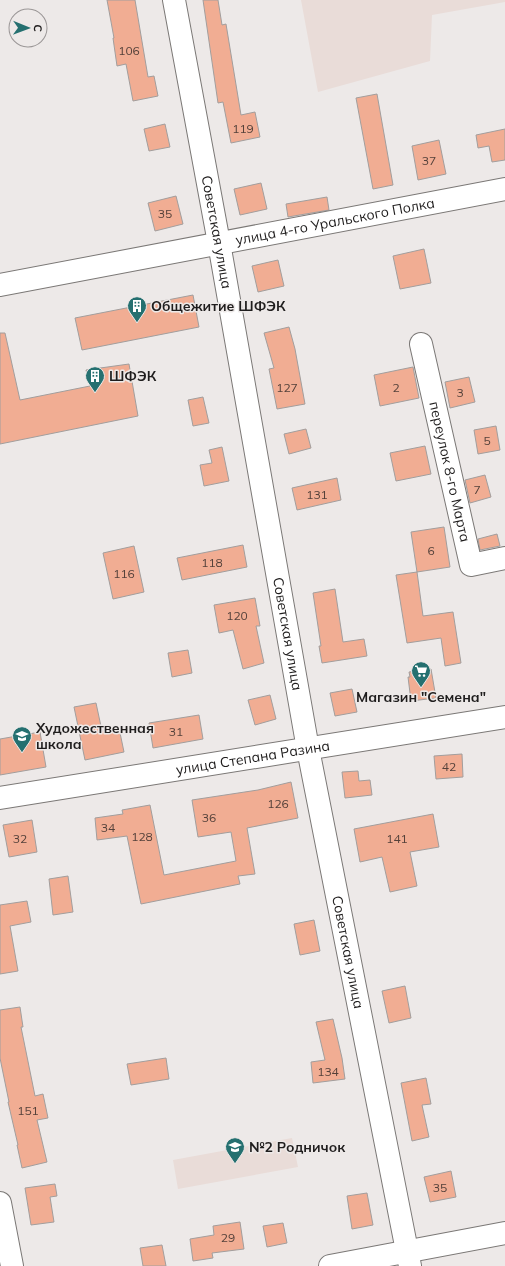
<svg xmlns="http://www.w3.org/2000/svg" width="505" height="1266" font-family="Mulish,sans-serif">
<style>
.built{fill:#e9dcd8}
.building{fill:#f1ad93;stroke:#a29e9d}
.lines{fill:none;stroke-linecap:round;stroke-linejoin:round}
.minor-casing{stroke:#7b7876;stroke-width:24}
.major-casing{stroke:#7b7876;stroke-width:24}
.minor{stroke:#fff;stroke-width:22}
.major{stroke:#fff;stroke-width:22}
.labels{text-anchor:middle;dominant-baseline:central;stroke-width:3;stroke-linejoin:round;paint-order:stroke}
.number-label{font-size:12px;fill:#54413a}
.street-label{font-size:14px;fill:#1f1d1d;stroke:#ede9e8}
.poi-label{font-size:14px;font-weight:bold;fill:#1f1d1d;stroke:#ede9e8;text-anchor:start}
</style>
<rect width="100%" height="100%" fill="#ede9e8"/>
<path class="built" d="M301,0H505V2L432,15L430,61L318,92Z
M292,1138L298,1167L178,1189L173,1160Z"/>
<path class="building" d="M107,0H135L148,77L154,76L158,96L133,101L126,64L117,66L113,38H114Z
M203,0H218L222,25L226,24L241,115L255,112L260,137L231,143L223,102L218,103Z
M377,94L393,185L373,189L356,98Z
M165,124L170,147L149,151L144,129Z
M505,129V160L492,162L489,146L478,148L476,135Z
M439,140L446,174L418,180L412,146Z
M261,183L267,209L240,215L234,189Z
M176,196L183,224L155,231L148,203Z
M327,197L329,210L288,217L286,204Z
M424,249L431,283L400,289L393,256Z
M278,260L284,286L258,292L252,266Z
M193,295L199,327L82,350L75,318Z
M289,327L295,349L305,404L277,409L269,369L274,368L264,333Z
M0,333H5L20,400L90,386L86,370L129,364L138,416L0,444Z
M413,367L419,398L380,406L374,375Z
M469,377L475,402L450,408L445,382Z
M203,397L209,423L193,426L188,400Z
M496,426L500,450L478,454L474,430Z
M306,429L311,448L289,454L284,434Z
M425,446L431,474L396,481L390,453Z
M222,447L229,481L204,486L200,465L212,463L209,450Z
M485,475L491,497L470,503L465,480Z
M337,478L341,500L297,510L292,488Z
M444,527L450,567L417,572L411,532Z
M497,534L500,546L480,550L478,539Z
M243,545L247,567L182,580L177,558Z
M134,546L144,592L113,599L103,553Z
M417,572L423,616L453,612L461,663L445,666L441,638L407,643L396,575Z
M335,589L343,642L364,639L367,656L322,663L319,646H321L313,593Z
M255,598L260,626H256L264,663L243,669L233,630L219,633L214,605Z
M188,650L192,673L172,677L168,653Z
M431,669L436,698L411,701L408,677H410L409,672Z
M352,689L357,712L335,716L330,693Z
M270,695L276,719L255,725L248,700Z
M96,703L102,731L119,728L124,752L85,760L74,707Z
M199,715L203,739L153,748L149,723Z
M40,732L46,767L0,775V739Z
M462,754L463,777L436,779L434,756Z
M358,771L359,781L370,780L372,795L345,798L342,772Z
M291,782L298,818L247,828L255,874L238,876L240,884L141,904L127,836L97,840L95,818L123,814L122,810L150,805L164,875L236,861L231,832L198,837L192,800L258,790Z
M433,814L439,847L410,852L417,886L390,892L382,857L360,862L354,829Z
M32,820L37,852L9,857L3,825Z
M68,876L73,912L53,915L49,879Z
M27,901L31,922L10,926L18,971L0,974V905Z
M314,920L320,951L300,955L294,924Z
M405,986L411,1018L389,1023L382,991Z
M20,1007L23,1027H21L35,1096L43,1094L48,1118L37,1120L47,1162L22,1168L17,1145H18L8,1102H9L0,1058V1010Z
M333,1019L342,1058L345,1079L313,1083L311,1062L325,1060L316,1022Z
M166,1058L169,1079L131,1085L127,1064Z
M426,1078L431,1104L422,1105L429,1137L412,1141L401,1083Z
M451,1171L456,1197L430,1202L424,1177Z
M55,1184L57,1196L50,1197L54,1222L31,1225L25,1188Z
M367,1193L373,1225L352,1229L347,1196Z
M240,1222L244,1249L212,1253L213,1258L193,1261L190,1239L214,1235L213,1226Z
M283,1223L287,1243L267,1247L263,1226Z
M162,1245L166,1266H143L140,1248Z"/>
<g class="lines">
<defs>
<g id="minor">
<path id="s1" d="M174,0L219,243L308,749L410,1266"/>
<path id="s2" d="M0,285L505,189"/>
<path id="s3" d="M421,344L471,565L505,558"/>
<path d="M0,1203L12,1266"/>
<path d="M330,1266L505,1233"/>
</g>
<g id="major">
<path id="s4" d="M0,798L505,717"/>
</g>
</defs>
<use href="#minor" class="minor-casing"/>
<use href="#major" class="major-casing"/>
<use href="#minor" class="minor"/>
<use href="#major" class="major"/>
</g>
<defs>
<symbol id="building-pin" viewBox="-11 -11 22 30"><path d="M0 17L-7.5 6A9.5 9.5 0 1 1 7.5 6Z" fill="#257070" stroke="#ede9e8"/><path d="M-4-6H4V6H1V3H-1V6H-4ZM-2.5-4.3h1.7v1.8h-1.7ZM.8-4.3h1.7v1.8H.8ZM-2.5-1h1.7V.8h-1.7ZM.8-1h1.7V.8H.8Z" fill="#fff"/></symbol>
<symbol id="supermarket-pin" viewBox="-11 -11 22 30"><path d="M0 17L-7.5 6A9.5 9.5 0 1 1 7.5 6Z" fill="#257070" stroke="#ede9e8"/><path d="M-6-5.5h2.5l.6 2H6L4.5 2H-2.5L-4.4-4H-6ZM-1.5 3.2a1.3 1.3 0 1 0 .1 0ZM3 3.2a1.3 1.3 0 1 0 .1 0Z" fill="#fff"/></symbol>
<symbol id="school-pin" viewBox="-11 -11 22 30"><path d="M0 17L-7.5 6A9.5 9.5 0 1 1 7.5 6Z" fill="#257070" stroke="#ede9e8"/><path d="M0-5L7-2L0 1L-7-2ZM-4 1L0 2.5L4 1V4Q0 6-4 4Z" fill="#fff"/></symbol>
</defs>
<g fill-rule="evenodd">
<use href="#building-pin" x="126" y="295" width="22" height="30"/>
<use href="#building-pin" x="84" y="365" width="22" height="30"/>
<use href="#supermarket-pin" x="410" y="660" width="22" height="30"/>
<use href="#school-pin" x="11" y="725" width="22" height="30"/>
<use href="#school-pin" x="224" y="1136" width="22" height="30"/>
</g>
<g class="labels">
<g class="number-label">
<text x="129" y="50">106</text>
<text x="243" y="128">119</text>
<text x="429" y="160">37</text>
<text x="165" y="213">35</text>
<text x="287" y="387">127</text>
<text x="396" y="387">2</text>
<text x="460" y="392">3</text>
<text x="487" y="440">5</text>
<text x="477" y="489">7</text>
<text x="317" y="494">131</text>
<text x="431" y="550">6</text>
<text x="212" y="562">118</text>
<text x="124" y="573">116</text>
<text x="237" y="615">120</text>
<text x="176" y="731">31</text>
<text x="449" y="766">42</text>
<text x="278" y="803">126</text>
<text x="209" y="817">36</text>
<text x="108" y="827">34</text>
<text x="142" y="836">128</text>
<text x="20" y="838">32</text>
<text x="397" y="838">141</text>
<text x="328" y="1071">134</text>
<text x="28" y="1110">151</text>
<text x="440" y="1187">35</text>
<text x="228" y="1237">29</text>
</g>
<g class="street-label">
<text stroke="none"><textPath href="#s2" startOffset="341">улица 4-го Уральского Полка</textPath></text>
<text stroke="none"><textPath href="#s1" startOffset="236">Советская улица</textPath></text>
<text stroke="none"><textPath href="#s3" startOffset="131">переулок 8-го Марта</textPath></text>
<text stroke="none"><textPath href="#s1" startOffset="644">Советская улица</textPath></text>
<text stroke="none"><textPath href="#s4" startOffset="256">улица Степана Разина</textPath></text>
<text stroke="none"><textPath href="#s1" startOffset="968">Советская улица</textPath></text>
</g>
<g class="poi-label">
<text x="151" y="306">Общежитие ШФЭК</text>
<text x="109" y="376">ШФЭК</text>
<text x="421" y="697" text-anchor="middle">Магазин "Семена"</text>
<text x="36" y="728">Художественная<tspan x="36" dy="16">школа</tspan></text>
<text x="249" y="1147">№2 Родничок</text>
</g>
</g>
<g transform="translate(28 28) rotate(91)"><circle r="19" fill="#ede9e8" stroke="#9b9797"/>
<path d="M0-3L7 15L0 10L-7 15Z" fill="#257070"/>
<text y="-6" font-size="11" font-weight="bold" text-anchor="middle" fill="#1f1d1d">С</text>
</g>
</svg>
